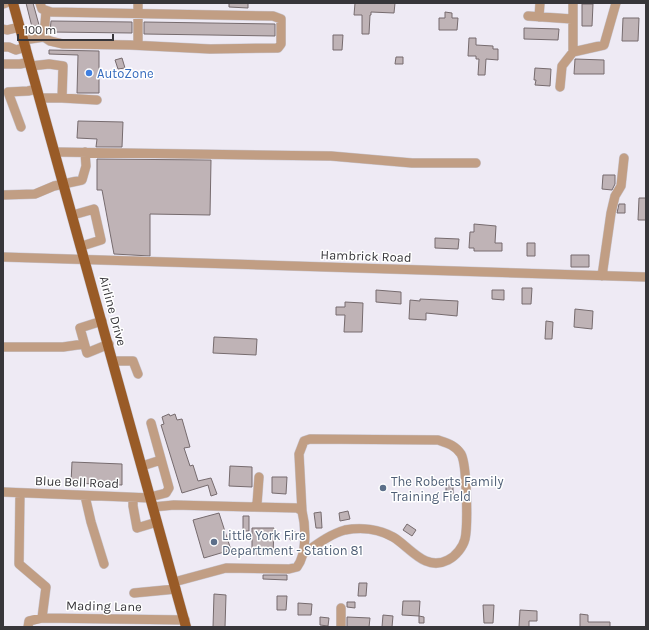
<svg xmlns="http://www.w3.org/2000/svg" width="649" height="630" font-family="Karla,sans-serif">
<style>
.building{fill:#bfb3b6;stroke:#766b6e}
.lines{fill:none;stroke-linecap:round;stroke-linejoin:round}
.minor-casing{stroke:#c9c6cf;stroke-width:10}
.major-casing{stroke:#c9c6cf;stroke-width:11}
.minor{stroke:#c19e84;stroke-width:9}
.major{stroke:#995b27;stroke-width:10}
.shop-dot{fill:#3f7fe0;stroke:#fff;stroke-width:1.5}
.service-dot{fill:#5c6f8a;stroke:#fff;stroke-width:1.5}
.labels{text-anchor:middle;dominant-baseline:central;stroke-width:3;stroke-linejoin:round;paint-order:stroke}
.shop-label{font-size:13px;fill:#366cbe;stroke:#fff;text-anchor:start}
.street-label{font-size:13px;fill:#37363a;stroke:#fff}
.service-label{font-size:13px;fill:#4e5e75;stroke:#fff;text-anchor:start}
</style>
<rect width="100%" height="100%" fill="#eeeaf4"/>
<path class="building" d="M26,3H33L39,25L32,27Z
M229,3H248V8L229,7Z
M355,3H395L394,13L371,12V15H370L369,34H362V15H354Z
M582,4H593L592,26H582Z
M445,12L452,13V18H458L457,30H439V18H445Z
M623,18H639L638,41H622Z
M51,21L132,22V33L50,32Z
M144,22L275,24V36L144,34Z
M524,28L559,29L558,40L524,39Z
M333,35H343L342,50H333Z
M469,38H476V45L493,46V49H498V60L486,59L485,75H478L479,59H476V56H468Z
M49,50L99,51V93H77L78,55L49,54Z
M396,57H403V64H395Z
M122,58L125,68L118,69L115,60Z
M575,59L604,60V74H574Z
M535,68L551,69L550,86L535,85L536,80H534Z
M78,121L123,122L122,147H96L97,139L77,138Z
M97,159L211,160L210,215L150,214V256L114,254L102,190H97Z
M603,175H615V184L612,190L602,189Z
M639,198H646V220H638Z
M619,204H625V213H617Z
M474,224L496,226L495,243H502V251H474V248H469L470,232H474Z
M435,238L459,239L458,249L435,248Z
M527,243H535V256H527Z
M571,255H589V267H571Z
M522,288H532L531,304H522Z
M376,290L401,292V304L376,302Z
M492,290H504V300L492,299Z
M420,299L458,301L457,316L426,313V320L409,319L410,300L420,301Z
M345,302L363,303L362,332H344L345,315H336V307H345Z
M575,309L593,311L592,329L574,327Z
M546,321L553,322L552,339H545Z
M214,337L257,339L256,355L213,353Z
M169,414L170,416L175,414L177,420L182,419L190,447L184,448L190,466L193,465L198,481L211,478L217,494L211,496L208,485L182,493L161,425L164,424L162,417Z
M72,462L122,464V485L71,483Z
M230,466L252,467V487L229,486Z
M272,477H287L286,494L272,493Z
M446,485H453V495L446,496Z
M348,511L350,519L340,521L339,513Z
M321,512L322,528H316L314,513Z
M219,513L231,550L204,558L193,520Z
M243,516H249V531H243Z
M407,524L416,530L412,536L403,530Z
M252,528H274L273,554H252Z
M290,532H296V540H290Z
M263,575H287V580L263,579Z
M359,583H367L366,596H358Z
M214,594L226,595L225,627H213Z
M277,596H287L286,610H277Z
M403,601H420L419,616L402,615Z
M347,602H355V608L347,607Z
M298,603L312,604L311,615H298Z
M483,605H494L493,623H484Z
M520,610L537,611V621H529V627H519Z
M580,614L588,615V622H610V627H580Z
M383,615L393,616L392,627H382Z
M419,616L424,617V623H419Z
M320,617L329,618L328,626L320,625Z
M347,617L370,618L369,627H347Z"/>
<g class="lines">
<defs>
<path id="minor" d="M3,4L6,3
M528,16L572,19
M539,17L540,3
M3,29L7,30L20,27
M44,37L46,11
M23,40L44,37L50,41L63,44L130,45L210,49L278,48L281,44V19L273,16L51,12L42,9L40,3
M138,45V3
M3,47H9L16,50L26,47
M573,52V3
M3,64H20L30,62
M31,66L49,64L63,66L62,98H40
M560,87L562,66L573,52L604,45L616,3
M62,98L97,100
M21,127L8,92L28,91L37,89
M55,152L331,156L412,163H476
M3,195L35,194L54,186L82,180L86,166L85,152
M73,215L94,209L101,240L82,246
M3,257L646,277
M602,276L611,213L615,196L621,186L624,158
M102,321L80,328L87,353L109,344
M3,347H63L84,344
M113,361H133L138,374
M142,466L161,460
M3,492L151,498
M20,493L19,564L46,587L42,618
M85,496L91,522L104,564
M150,497L166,493L169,488L151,423
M133,498V506L137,528L157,522
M153,507L174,505L253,507L257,504L259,477
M302,511L299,454L304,441L310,439L438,440C447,443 455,445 461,454C467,464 468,526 465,539C463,547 456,556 448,560C425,572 410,547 393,537C379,529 361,527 345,530C330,534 316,545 303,554
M174,582L226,568L289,569L297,567C307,554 306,527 302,511L297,508L253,507
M134,593L176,589
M341,608V627
M28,627L29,621L42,618L185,620"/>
<path id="major" d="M13,3L186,627"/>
</defs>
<use href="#minor" class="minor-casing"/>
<use href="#major" class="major-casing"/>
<use href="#minor" class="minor"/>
<use href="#major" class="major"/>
</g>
<circle class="shop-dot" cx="89" cy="73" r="4"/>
<g class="service-dot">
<circle cx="383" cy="488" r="4"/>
<circle cx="214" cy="542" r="4"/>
</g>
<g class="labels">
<g class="shop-label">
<text x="97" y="73">AutoZone</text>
</g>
<g class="street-label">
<text transform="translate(366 256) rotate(2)">Hambrick Road</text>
<text transform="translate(113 311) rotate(75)">Airline Drive</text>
<text transform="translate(77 482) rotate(2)">Blue Bell Road</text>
<text transform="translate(104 606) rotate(1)">Mading Lane</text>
</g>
<g class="service-label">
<text x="391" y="481">The Roberts Family<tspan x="391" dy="15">Training Field</tspan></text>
<text x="222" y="535">Little York Fire<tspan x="222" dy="15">Department - Station 81</tspan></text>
</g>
</g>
<rect width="649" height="630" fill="none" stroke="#37363a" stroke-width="8"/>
<path d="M18 34v6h95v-6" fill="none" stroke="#37363a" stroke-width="2"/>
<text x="24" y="34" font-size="12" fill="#37363a" stroke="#ffffff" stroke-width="3" paint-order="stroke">100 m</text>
</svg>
